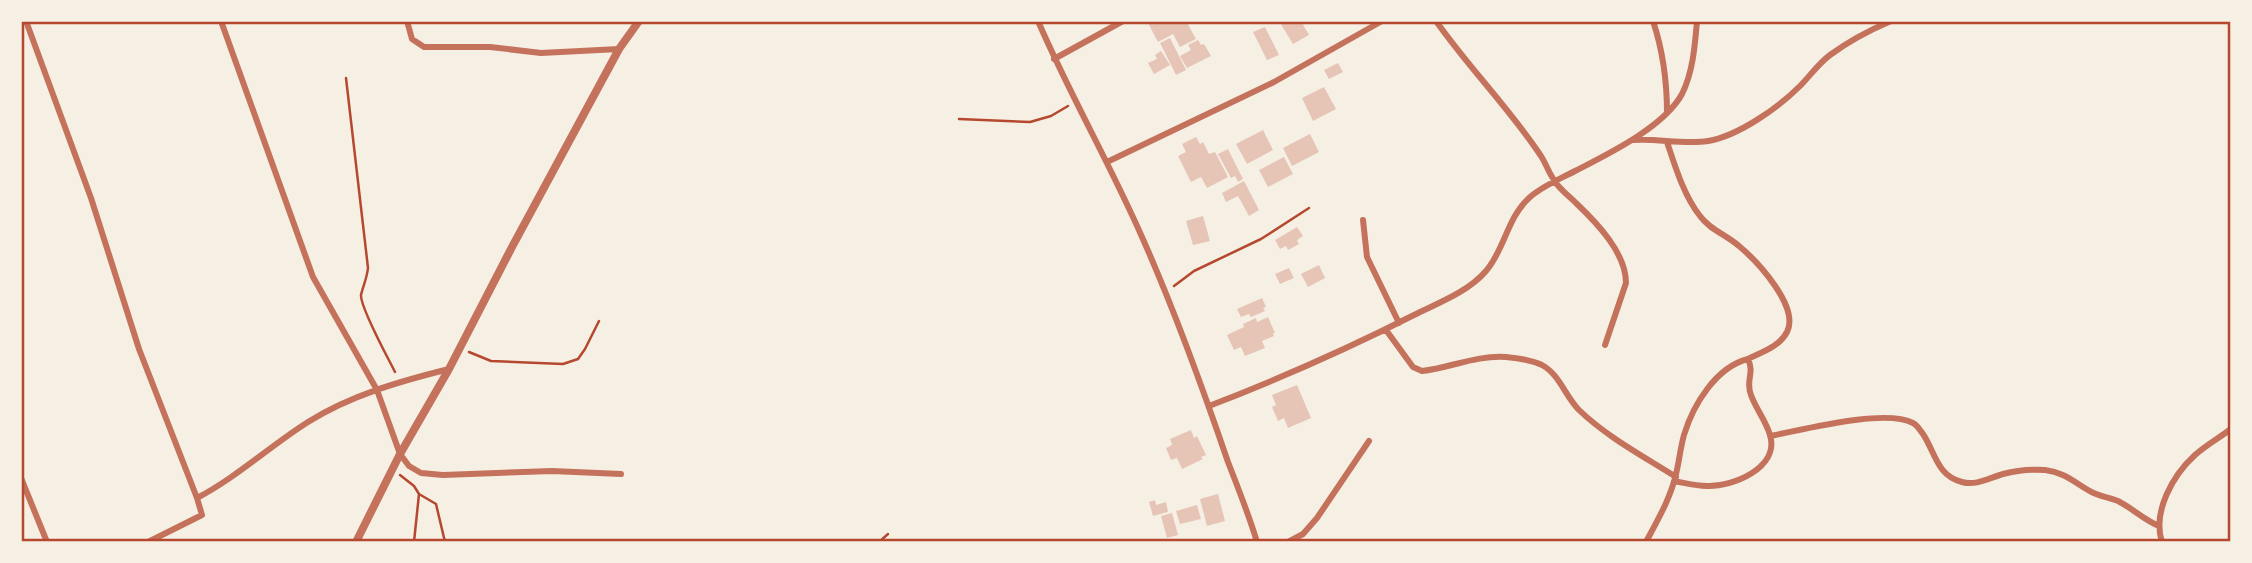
<svg xmlns="http://www.w3.org/2000/svg" width="2252" height="563" font-family="'Times New Roman',serif">
<style>
.building{fill:#e6c5b7}
.lines{fill:none;stroke-linecap:round;stroke-linejoin:round}
.path{stroke:#b5482f;stroke-width:2.5}
.minor{stroke:#c5725c;stroke-width:6}
.tertiary{stroke:#c5725c;stroke-width:8}
.neatline{fill:none;stroke:#b5482f;stroke-width:2.5}
</style>
<rect width="100%" height="100%" fill="#f6efe4"/>
<path class="building" d="M1152,21H1186L1196,39L1180,47L1173,34L1158,42L1148,23Z
M1279,21H1301L1309,35L1293,44Z
M1265,27L1279,55L1267,60L1253,32Z
M1170,38L1186,70L1176,75L1160,43Z
M1198,40L1201,45L1204,44L1211,56L1187,68L1180,56L1191,50L1188,45Z
M1161,51L1170,65L1154,74L1148,63L1157,59L1155,55Z
M1338,63L1343,72L1329,79L1324,70Z
M1324,87L1336,109L1313,121L1302,98Z
M1263,130L1273,150L1247,164L1236,144Z
M1310,134L1319,152L1292,166L1283,148Z
M1196,137L1200,144L1203,142L1209,154L1215,152L1228,177L1207,188L1201,177L1191,182L1178,156L1186,152L1182,144Z
M1228,149L1243,179L1238,182L1235,176L1231,178L1218,154Z
M1284,157L1293,174L1268,187L1259,170Z
M1244,181L1259,210L1249,216L1238,196L1226,202L1222,193Z
M1203,216L1210,241L1193,245L1186,221Z
M1297,227L1303,236L1297,240L1299,244L1288,250L1286,246L1280,249L1275,240Z
M1319,265L1325,278L1308,287L1301,274Z
M1289,268L1294,278L1280,284L1275,274Z
M1262,298L1266,307L1263,308L1265,311L1251,317L1249,314L1241,317L1237,309Z
M1268,317L1275,333H1273L1274,336L1262,341L1265,348L1245,356L1241,347L1234,350L1227,335L1244,327L1243,324L1256,318L1257,322Z
M1297,385L1311,418L1288,428L1284,418L1278,421L1272,407L1276,405L1272,395Z
M1191,430L1194,438L1197,436L1206,455L1201,457L1203,459L1182,469L1177,458L1171,460L1166,448L1172,445L1170,439Z
M1218,494L1225,521L1207,526L1200,499Z
M1155,500L1156,505L1166,502L1168,512L1153,516L1149,502Z
M1197,505L1201,519L1180,524L1176,511Z
M1172,513L1178,535L1167,538L1161,516Z"/>
<g class="lines">
<path class="path" d="M346,78L368,268C367,278 363,286 361,295C360,307 388,358 395,372
M959,119L1030,122L1051,116L1068,106
M1174,286L1194,271L1261,239L1309,208
M469,352L491,361L563,364L578,359L585,349L599,321
M400,475L414,486L419,494L414,542
M419,494L436,504L445,542
M879,542L888,534"/>
<path class="minor" d="M26,21L91,198L139,349L197,498
M221,21L313,277L377,390L400,454L409,466L421,473L443,475L552,471L621,474
M407,21L412,39L424,47H490L541,53L619,49
M1038,21C1070,95 1110,164 1142,237C1175,311 1202,386 1228,462C1238,488 1249,515 1257,542
M1436,21C1469,68 1510,109 1541,156C1546,164 1549,173 1554,180C1559,189 1569,196 1576,203C1597,223 1626,253 1626,283L1605,345
M1653,21C1663,51 1667,81 1667,113
M1054,59L1123,21
M1633,140C1658,138 1683,145 1708,141C1738,136 1778,108 1800,86C1810,76 1818,64 1830,55C1849,41 1870,30 1891,21
M1667,142C1675,166 1684,196 1700,216C1710,230 1727,235 1739,246C1757,261 1800,307 1787,332C1779,347 1762,352 1748,359C1755,374 1745,380 1751,395C1756,409 1766,421 1770,435C1780,468 1732,487 1707,486C1696,486 1685,483 1674,481
M1107,162L1274,82L1382,21
M1363,220L1367,257L1399,323
M1386,330L1413,367L1422,371C1450,368 1476,355 1506,357C1518,358 1531,360 1542,365C1560,375 1565,396 1579,410C1607,437 1643,456 1676,477
M1209,406C1279,379 1347,349 1414,315C1438,303 1468,292 1486,271C1505,249 1507,218 1529,198C1542,186 1560,179 1575,171C1608,154 1664,127 1682,94C1693,72 1695,45 1697,21
M1770,436C1802,430 1885,408 1913,423C1917,425 1920,430 1923,434C1935,452 1937,476 1962,482C1976,486 1989,478 2003,474C2017,470 2031,469 2045,470C2063,472 2073,481 2088,490C2097,496 2108,497 2118,501C2132,508 2144,520 2159,526
M21,478L47,542
M148,542L202,515L197,498C237,477 270,446 308,422C351,395 401,381 449,369
M1288,542L1303,534L1317,518L1369,441
M1646,542C1657,521 1669,501 1675,478C1679,464 1680,449 1684,435C1693,405 1716,367 1748,359
M2162,542C2152,512 2173,475 2195,455C2206,445 2219,438 2231,429"/>
<path class="tertiary" d="M356,542L400,454L449,369L512,247L619,49L639,21"/>
</g>
<rect width="2252" height="563" fill="none" stroke="#f6efe4" stroke-width="46"/>
<rect x="23" y="23" width="2206" height="517" class="neatline"/>
</svg>
